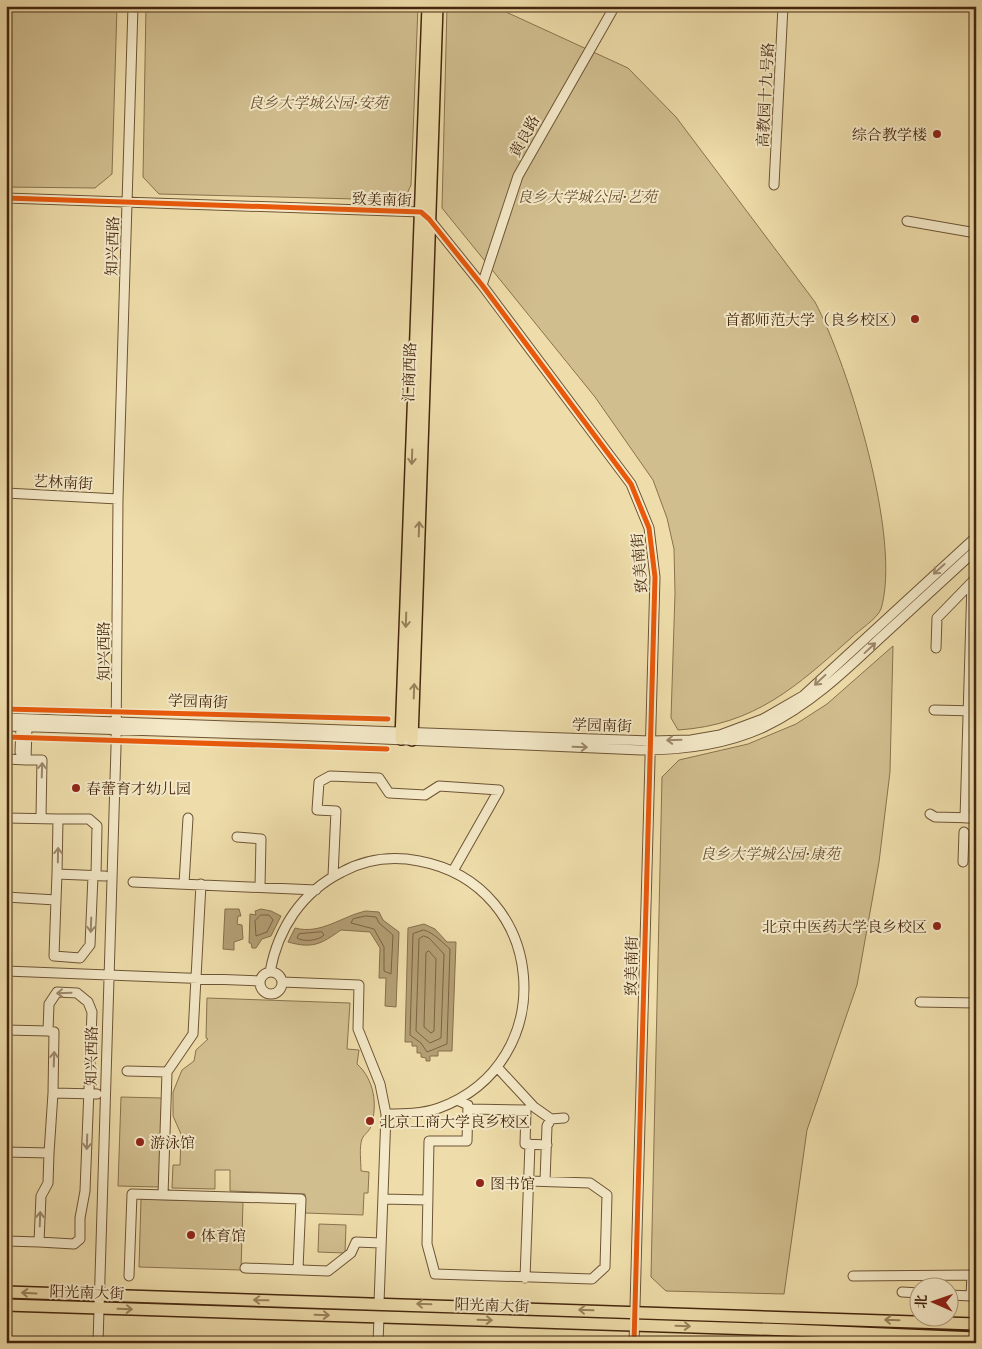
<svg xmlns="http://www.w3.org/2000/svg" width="982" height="1349" font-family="'Libre Caslon Text','Noto Serif SC',serif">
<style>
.green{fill:#d1be8f;stroke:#8a724e}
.water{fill:#b49f75;stroke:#876f4c}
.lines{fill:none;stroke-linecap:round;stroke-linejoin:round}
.shore{stroke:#7c6242;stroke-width:1}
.minor-casing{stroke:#6e5435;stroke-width:11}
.major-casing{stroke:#44260e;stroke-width:14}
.minor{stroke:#f4e9c8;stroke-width:9}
.major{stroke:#eda;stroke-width:11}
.cycleway-casing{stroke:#f4e9c8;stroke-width:8}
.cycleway{stroke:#e8590c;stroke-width:5}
.oneway{stroke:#99825c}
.oneway2{stroke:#9c886b}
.poi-dot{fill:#8f2418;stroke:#f4e9c8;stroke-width:2}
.labels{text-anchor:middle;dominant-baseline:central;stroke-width:4;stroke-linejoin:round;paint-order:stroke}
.street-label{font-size:15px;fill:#44260e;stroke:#f4e9c8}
.park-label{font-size:15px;font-style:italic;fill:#674c2e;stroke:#f4e9c8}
.poi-label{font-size:15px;fill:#44260e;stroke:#f4e9c8;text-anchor:start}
</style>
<rect width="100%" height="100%" fill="#eda"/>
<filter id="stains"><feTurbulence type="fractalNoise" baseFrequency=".004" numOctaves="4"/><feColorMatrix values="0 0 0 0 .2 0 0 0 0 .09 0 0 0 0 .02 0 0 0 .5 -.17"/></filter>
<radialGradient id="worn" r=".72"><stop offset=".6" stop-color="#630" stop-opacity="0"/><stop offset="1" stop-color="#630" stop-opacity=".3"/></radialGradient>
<path class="green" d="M6,6H117L112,174L95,188L6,187Z
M146,6H418L411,185L407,194L395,200L159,194L143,177Z
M447,6H493L628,68L676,117L815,302C849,367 902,539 881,609C877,619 859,630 851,638C797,686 755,725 678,730L671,718L675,593L674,549L667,518L653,480L595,397L442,208Z
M893,646L890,772L879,862L857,985L807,1130L784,1294L666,1291L651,1277L662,777L679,760L748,744L796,724L827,704Z
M207,998L350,1003L347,1049L359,1050L357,1064C374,1079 378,1105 371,1126C370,1131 364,1134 362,1139C359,1147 361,1162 361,1171L369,1172L368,1193H364L363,1215L305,1213V1194L230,1191V1170H215V1189L172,1188L173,1165H180L181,1134L173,1116V1092L182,1070L194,1061L196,1050L208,1039L206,1038Z
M121,1097L162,1098L159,1187L118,1186Z
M141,1199L243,1202L241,1270L139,1267Z
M319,1224L346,1225L345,1253L318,1252Z"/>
<path class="water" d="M225,909H239L241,916H238L237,924L242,925L243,939L234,942V950L223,949Z
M261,909L271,911L281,916L271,936L262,939L256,948H252L251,943H249L250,914L256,915L255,911Z
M366,911L379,912L383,920L399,932L396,1007L385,1006L386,978H379L380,948L370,932L341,930C321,944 313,949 288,942L295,928C321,935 342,916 366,911Z
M424,924L435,929L447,942H456L452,1051H438V1056H430V1061H426V1058L421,1057V1053H417V1046H412V1042H405L408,928Z"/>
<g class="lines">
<path class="shore" d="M261,915H269L273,920L267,932L256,936L255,921Z
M366,916L376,917L379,923L393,935L391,974L384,971V947L374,929L351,923L353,919Z
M424,930C434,933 443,943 450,949L447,1044L427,1052L421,1043L410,1035L413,934Z
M322,932L324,935C318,941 303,942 297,938L299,934Z
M424,936L429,938L444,954L441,1038L430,1043L416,1031L419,939Z
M429,951L436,959L434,1031L431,1033L424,1027L426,953Z"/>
<defs>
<path id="minor" d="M774,185L783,6
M6,198L421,212L429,219L482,285L631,484L649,528L655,577L634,1343
M907,221L976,233
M482,285L518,176L612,11
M6,493L118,499
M936,648L937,618L973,581
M934,710L976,711
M6,718L651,741L691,740L720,735L763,719L803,696L976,537
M6,726L313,736L641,750C683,750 725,745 764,727C808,706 843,673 878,640C911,610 943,580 976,550
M27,727L26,760H42L41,818
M20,752L21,727
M6,759L26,760
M930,814L935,817L976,818
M6,818L58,819L57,874L105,876
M965,818L972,582
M58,819H89L97,826L96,876
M237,837L261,839L260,887
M963,862L964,832
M333,876L336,811L317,810L319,782L330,776L379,778L389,793L425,795L439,786L499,790L453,871
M133,882L316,890
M184,884L188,818
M6,897L56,900L54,956L80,958L90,945L93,876
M56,900L57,874
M6,971L260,981
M270,972C278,928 302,892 342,872C366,859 393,856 419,861C548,885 562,1063 439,1108C422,1114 404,1114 386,1114
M260 983a11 11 0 1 1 22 0a11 11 0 1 1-22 0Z
M282,982L359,985L358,1029L380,1084L386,1114L379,1303
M920,1002L976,1003
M6,1030L48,1031L49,1004L57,992L77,993L88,1002L92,1012L85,1191L80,1218V1239L74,1244L39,1242L41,1196L48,1183L49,1153
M48,1031L54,1032L53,1093
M497,1067L534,1107L551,1119L564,1118
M127,1071L167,1072
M457,1100L468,1105L467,1141H429L427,1244L435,1274L592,1279L605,1267L607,1195L590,1183L529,1181
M468,1109L526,1110L525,1144L547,1145
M6,1152L49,1153L53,1093L97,1094
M545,1181L547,1126L551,1119
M163,1195L167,1072L193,1034L201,884
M383,1199L428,1200
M6,1241L39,1242
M245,1268L328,1271L351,1253L356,1242L381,1243
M129,1276L132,1194L301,1199L298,1269
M853,1276L976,1275
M525,1278L530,1144
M902,1292L920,1293
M950,1295L971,1296L972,1275
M98,1343L116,747L118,499L133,6
M378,1343L379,1317"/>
<path id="major" d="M401,739L428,6
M412,740L437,6
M6,1292L976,1324
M6,1305L790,1330L976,1338"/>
</defs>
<use href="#minor" class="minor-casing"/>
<use href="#major" class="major-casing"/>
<use href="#minor" class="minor"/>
<use href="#major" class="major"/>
<defs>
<path id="cycleway" d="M6,198L421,212L429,219L482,285L631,484L649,528L655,577L634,1343
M6,709L388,719
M6,737L387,749"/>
</defs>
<use href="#cycleway" class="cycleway-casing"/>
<use href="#cycleway" class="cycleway"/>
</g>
<defs><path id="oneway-shaft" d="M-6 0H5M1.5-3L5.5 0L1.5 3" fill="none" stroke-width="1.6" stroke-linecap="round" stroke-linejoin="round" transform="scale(1.25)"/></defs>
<g class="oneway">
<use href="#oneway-shaft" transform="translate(412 457) rotate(92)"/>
<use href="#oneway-shaft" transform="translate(419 529) rotate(-88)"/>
<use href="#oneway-shaft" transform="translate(406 620) rotate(92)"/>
<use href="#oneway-shaft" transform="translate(414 691) rotate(-88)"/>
<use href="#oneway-shaft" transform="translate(29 1293) rotate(-177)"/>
<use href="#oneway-shaft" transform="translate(261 1300) rotate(-179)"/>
<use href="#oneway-shaft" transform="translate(424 1304) rotate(-178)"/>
<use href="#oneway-shaft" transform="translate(125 1309) rotate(2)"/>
<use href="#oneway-shaft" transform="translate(586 1310) rotate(-178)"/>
<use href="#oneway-shaft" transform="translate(322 1315) rotate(2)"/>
<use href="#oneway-shaft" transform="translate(485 1320) rotate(2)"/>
<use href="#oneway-shaft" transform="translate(892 1320) rotate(-178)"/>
<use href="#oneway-shaft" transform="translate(683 1326) rotate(2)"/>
</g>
<g class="oneway2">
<use href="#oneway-shaft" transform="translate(939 569) rotate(138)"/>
<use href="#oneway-shaft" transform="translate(870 648) rotate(-43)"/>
<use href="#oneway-shaft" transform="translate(820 680) rotate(137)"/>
<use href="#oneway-shaft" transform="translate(674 740) rotate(178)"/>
<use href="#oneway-shaft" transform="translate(580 747) rotate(2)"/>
<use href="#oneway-shaft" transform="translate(42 770) rotate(-88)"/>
<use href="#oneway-shaft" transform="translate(58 855) rotate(-89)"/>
<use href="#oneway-shaft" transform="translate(91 925) rotate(92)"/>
<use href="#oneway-shaft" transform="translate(64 993) rotate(178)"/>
<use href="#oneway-shaft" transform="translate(54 1059) rotate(-88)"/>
<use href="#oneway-shaft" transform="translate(87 1142) rotate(92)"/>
<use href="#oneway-shaft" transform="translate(40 1219) rotate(-88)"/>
</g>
<g class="poi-dot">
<circle cx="937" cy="134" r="5"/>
<circle cx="915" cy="319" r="5"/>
<circle cx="76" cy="788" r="5"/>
<circle cx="937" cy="926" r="5"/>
<circle cx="370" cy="1121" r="5"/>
<circle cx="140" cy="1142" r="5"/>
<circle cx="480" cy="1183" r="5"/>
<circle cx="191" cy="1235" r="5"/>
</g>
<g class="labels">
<g class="street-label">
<text transform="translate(765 95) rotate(-87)">高教园十九号路</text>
<text transform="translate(524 136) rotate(-61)">黄良路</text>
<text transform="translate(382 199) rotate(2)">致美南街</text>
<text transform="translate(112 246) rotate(-88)">知兴西路</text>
<text transform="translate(409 372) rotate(-88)">汇商西路</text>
<text transform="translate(63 482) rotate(3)">艺林南街</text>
<text transform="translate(639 563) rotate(-95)">致美南街</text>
<text transform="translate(103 651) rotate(-90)">知兴西路</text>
<text transform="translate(198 701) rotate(2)">学园南街</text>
<text transform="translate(602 725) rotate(2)">学园南街</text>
<text transform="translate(631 966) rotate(-89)">致美南街</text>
<text transform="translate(91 1056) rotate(-89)">知兴西路</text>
<text transform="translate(87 1292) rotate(2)">阳光南大街</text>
<text transform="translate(492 1305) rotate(2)">阳光南大街</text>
</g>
<g class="park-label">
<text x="318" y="102">良乡大学城公园·安苑</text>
<text x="587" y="196">良乡大学城公园·艺苑</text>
<text x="770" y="853">良乡大学城公园·康苑</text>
</g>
<g class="poi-label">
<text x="927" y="134" text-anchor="end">综合教学楼</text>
<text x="905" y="319" text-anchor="end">首都师范大学（良乡校区）</text>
<text x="86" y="788">春蕾育才幼儿园</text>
<text x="927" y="926" text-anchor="end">北京中医药大学良乡校区</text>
<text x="380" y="1121">北京工商大学良乡校区</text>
<text x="150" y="1142">游泳馆</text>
<text x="490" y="1183">图书馆</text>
<text x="201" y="1235">体育馆</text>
</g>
</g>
<rect width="982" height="1349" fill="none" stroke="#eda" stroke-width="25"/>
<rect x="8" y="8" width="967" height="1334" fill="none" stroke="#44260e" stroke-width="2.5"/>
<rect x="12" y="12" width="957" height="1324" fill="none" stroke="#44260e"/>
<g transform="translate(934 1302) rotate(272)"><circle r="24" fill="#f4e9c8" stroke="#ae9b7e"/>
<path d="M0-4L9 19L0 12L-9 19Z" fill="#8f2418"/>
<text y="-8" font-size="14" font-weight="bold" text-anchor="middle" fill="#44260e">北</text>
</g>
<rect width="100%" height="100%" filter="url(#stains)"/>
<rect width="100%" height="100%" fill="url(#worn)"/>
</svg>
